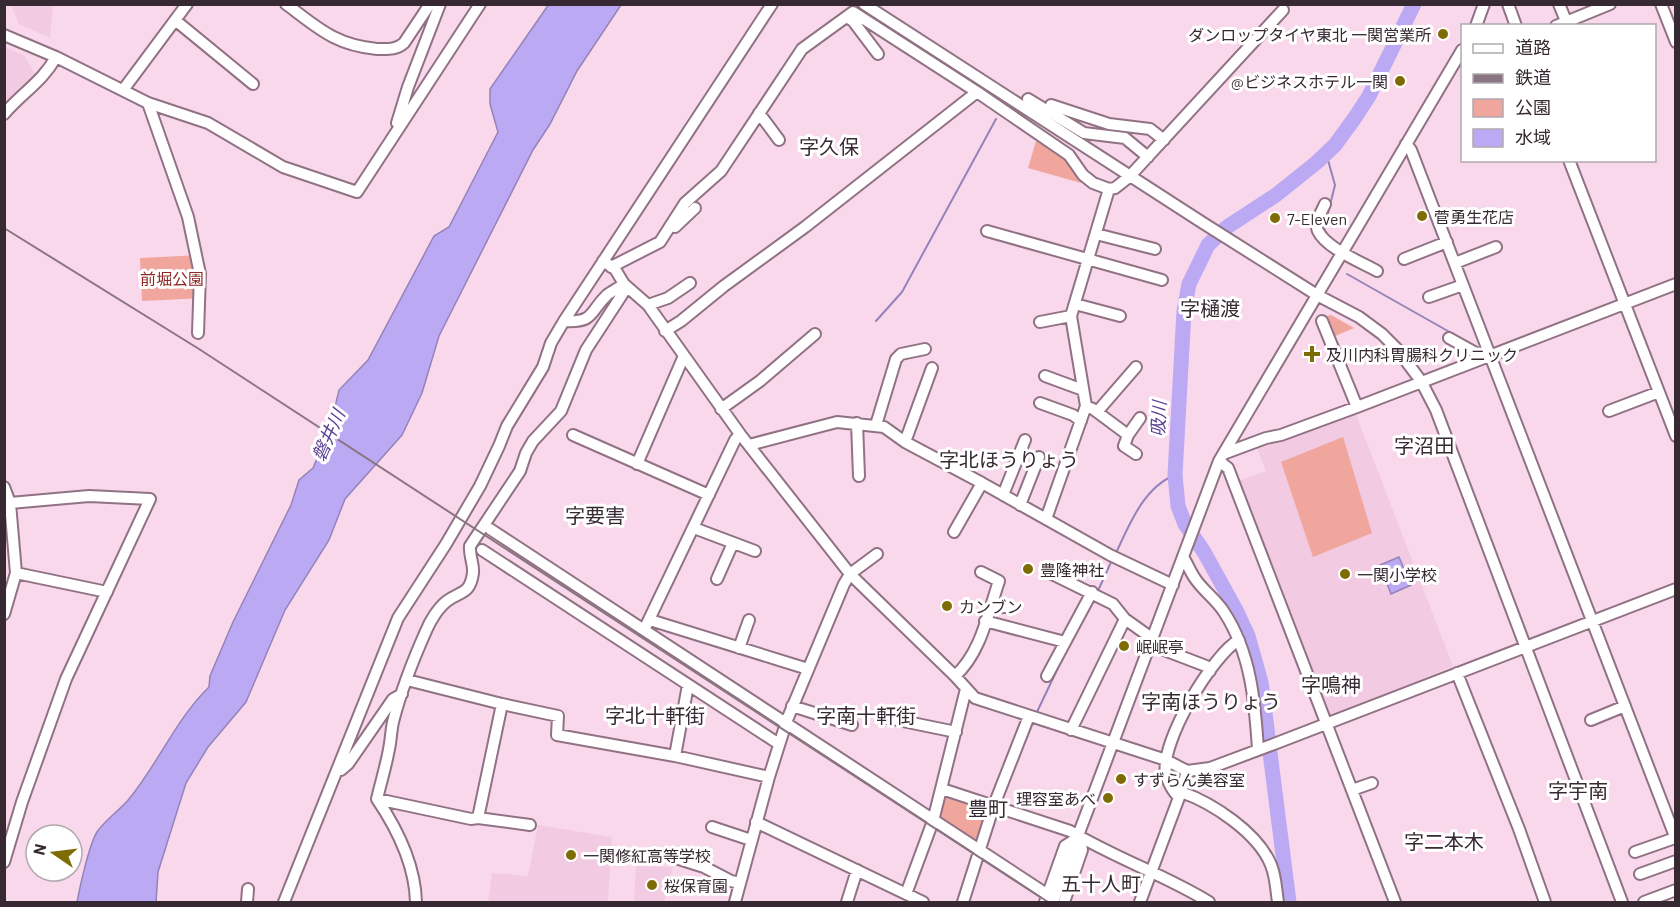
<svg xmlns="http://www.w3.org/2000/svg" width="1680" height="907" font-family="Barlow,'Noto Sans JP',sans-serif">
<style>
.built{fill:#f2cae2}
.green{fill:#f0a69d}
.water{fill:#bca9f3;stroke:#9483b9;stroke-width:1.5}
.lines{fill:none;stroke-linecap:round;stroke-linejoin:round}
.stream{stroke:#9483b9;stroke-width:2}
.river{stroke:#bca9f3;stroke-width:15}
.minor-casing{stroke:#907284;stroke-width:14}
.minor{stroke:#fff;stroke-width:10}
.rail{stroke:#8b7582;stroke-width:2}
.poi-dot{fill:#7f6b04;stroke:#fff;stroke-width:2}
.labels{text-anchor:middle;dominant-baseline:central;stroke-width:6;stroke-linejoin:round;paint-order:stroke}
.poi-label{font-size:16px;fill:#362931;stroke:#fff;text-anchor:start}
.park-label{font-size:16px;fill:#8d2924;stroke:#fff}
.water-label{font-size:18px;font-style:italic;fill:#5b3f95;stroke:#fff}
.quarter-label{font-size:20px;fill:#362931;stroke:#fff}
</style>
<rect width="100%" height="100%" fill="#fad8ec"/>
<path class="built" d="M11,5H53L50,38L19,24Z
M5,47L25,56L36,76L5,108Z
M1355,412L1453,666L1329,718L1236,482L1266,471L1257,449Z
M538,825L612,837L608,902H488L492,873L528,876Z
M636,866L673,867L664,902H634Z"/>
<path class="green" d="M1036,141L1070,160L1082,179L1081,183L1028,168Z
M202,255L204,298L142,301L140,258Z
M1331,315L1354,328L1333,337L1322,317Z
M1343,437L1372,533L1313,557L1281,462Z
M945,792L989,806L976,845L939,821Z"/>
<path class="water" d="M549,4L621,5L577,71L550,124L533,150L439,336L422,393L402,435L345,499L329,540L285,610L246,702L208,747L186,783L158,872L156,902H77C80,886 89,845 97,832C105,820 120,810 129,799C158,764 176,719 209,687L210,676L233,622L291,505L299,480L313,468L330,428L339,390L368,360L434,236L449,227L498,132L490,104V89Z
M1399,557L1411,585L1391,594L1380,565Z"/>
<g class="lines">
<path class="stream" d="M1326,153L1335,185L1324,229L1329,237
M1347,274L1462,339
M876,321L902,292L996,119
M1116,553C1129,525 1144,487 1175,475
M1097,593L1112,560
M1036,714L1066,651
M1024,744L1033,722
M1001,803L1006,789
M989,837L998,811"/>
<path class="river" d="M1289,902L1261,682L1248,636L1236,610L1204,552L1185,524L1178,506L1175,475L1184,311L1189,284L1208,245L1227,227L1276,195L1316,163L1335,145L1354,119L1369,96L1414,4"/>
<defs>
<path id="minor" d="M286,4C318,28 335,45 377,49C388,49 396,50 404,43L430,4
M864,4L1203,223L1317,295L1359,317L1382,334L1397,349L1421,381L1436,410L1622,902
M1508,4L1516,26
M1559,4L1566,21
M1661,4L1676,42
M846,17L853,21L878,54
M175,20L253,84
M1476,26L1484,4
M1556,26L1610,4
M4,35L56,57L148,103L208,123L283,167L357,192L480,4
M123,90L187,4
M1028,99L1084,133L1125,138L1148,157
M148,103L188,217L200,274L198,333
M1051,105L1109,124L1150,129L1164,140
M759,113L779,140
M4,114C22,93 43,81 56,57
M397,123L408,87L440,4
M1406,144L1411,150L1676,839
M1569,160L1676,436
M1109,189L1115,188L1129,177L1283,10
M1325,204C1322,211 1314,223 1318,231C1326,248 1361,262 1377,271
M675,227L695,208
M987,231L1162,280
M1096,234L1155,249
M1404,259L1447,242
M603,261L615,269L624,284L648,305L740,434L850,574L955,676L975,698L1166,760L1187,771L1210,768L1274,744L1676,589
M1455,263L1496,247
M611,267L660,242L685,203L721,171L802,49L853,12L977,92L1069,155L1083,175L1093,183L1109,189L1071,316L1086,406L1046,519
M1429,297L1463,285
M1075,304L1120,316
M648,305L668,298L690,283
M564,321C595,323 589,312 607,295C612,291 619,288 624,284
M1322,321L1357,407
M1040,322L1071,316
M665,331L681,321L724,286L805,227L977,92
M1449,338L1476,353L1480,359
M1045,376L1083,390
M1040,403L1073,415L1081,421
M1086,406L1093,409L1128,435L1124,446L1136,454
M721,409L760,381L815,334
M1609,411L1659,392
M1097,412L1136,367
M857,423L859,476
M876,425L896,359L901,354L925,349
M573,435L709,495
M1128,435L1140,418
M905,442L932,368
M749,445L837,422L884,427L905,442L982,483L1110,555L1173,585
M1223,454L1266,438L1281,435L1357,407L1676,284
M1219,461L1228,468L1395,902
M637,464L683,358
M4,487L10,503L16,573L4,614
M1003,495L1025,440
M1020,505L1039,457
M694,528L755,551
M490,529L1048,895
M954,532L982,483
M482,550L779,744
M1183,557C1187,563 1190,571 1194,577C1202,590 1216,599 1224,612C1251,653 1255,702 1258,750
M16,573L107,592
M1052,574L1113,604L1125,619L1153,639
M717,579L733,543
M990,607H1009
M650,620L808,669
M985,621L1065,642
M644,630L735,440L740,434
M1151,645L1206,666L1210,671
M739,648L749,620
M1457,673L1519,829L1545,902
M955,676C981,653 988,613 999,581L981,572
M1047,676L1092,592
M407,680L502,704L558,716L557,735L675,756L769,777
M792,706L852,725
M888,718L956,732
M1591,720L1625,706
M1071,730L1125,619
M675,756L688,685
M341,770L348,764L393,699L402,694
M942,789L1070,831C1115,858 1165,875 1209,902
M1352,790L1372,783
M1181,792C1213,803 1258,833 1271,865C1276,877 1276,890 1278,902
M1179,797C1173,792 1167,781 1166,773C1160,742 1213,654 1239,640
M377,799L471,819L478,818L502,704
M478,818L530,825
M756,822L923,902
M712,827L751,840
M1635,852L1675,838
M663,854L704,867L731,881L740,883
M4,862L22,802L66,679L150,499L89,496L10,503
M1640,874L1676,861
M906,894L933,821L966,689
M247,902L248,889
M284,902L398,618L446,544L480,486L499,446L507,426L543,367L551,343L564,321L772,4
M416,902C415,864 398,830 377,799C381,782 386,766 389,749C391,740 391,731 393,722C401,691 413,660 426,631C430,621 438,608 447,601C460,591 470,595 473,573C474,564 469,556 470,546L520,471L526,453L533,441L561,411L586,350L627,287
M735,902L769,777L787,720L844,584L850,574L877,554
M847,902L857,870
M963,902L994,805L1029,716
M1045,902L1065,846L1079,837
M1053,902L1219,461L1462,50
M1064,902L1082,850L1079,837
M1140,902L1181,792L1187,771
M1644,902L1676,890"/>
</defs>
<use href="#minor" class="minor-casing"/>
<use href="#minor" class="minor"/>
<path class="rail" d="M4,228L199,349L1048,902"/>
</g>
<g class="poi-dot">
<circle cx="1443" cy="34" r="6"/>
<circle cx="1400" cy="81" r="6"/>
<circle cx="1422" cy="216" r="6"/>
<circle cx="1275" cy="218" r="6"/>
<path d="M1309 345h6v6h6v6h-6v6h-6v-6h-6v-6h6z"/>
<circle cx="1028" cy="569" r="6"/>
<circle cx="1345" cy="574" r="6"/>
<circle cx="947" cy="606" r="6"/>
<circle cx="1124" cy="646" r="6"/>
<circle cx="1121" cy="779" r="6"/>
<circle cx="1108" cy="798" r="6"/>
<circle cx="571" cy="855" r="6"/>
<circle cx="652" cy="885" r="6"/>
</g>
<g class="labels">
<g class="poi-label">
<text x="1431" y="34" text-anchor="end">ダンロップタイヤ東北 一関営業所</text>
<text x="1388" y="81" text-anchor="end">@ビジネスホテル一関</text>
<text x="1434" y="216">菅勇生花店</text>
<text x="1287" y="218">7-Eleven</text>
<text x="1326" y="354">及川内科胃腸科クリニック</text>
<text x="1040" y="569">豊隆神社</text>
<text x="1357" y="574">一関小学校</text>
<text x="959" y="606">カンブン</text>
<text x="1136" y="646">岷岷亭</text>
<text x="1133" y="779">すずらん美容室</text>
<text x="1096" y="798" text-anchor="end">理容室あべ</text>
<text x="583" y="855">一関修紅高等学校</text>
<text x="664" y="885">桜保育園</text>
</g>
<g class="park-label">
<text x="172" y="278">前堀公園</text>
</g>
<g class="water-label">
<text transform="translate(1158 419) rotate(-87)">吸川</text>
<text transform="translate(328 435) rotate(-66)">磐井川</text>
</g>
<g class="quarter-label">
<text x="829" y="146">字久保</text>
<text x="1210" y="308">字樋渡</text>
<text x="1424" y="445">字沼田</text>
<text x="1009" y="459">字北ほうりょう</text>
<text x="595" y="515">字要害</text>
<text x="1331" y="684">字鳴神</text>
<text x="1211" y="701">字南ほうりょう</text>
<text x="655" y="715">字北十軒街</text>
<text x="866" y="715">字南十軒街</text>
<text x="1578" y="790">字宇南</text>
<text x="988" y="808">豊町</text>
<text x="1444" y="841">字二本木</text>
<text x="1101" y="883">五十人町</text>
</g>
</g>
<rect width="1680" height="907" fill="none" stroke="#362931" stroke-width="12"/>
<rect x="1461" y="24" width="195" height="138" fill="#ffffff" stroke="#afa9ad" stroke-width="1.5"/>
<rect x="1473" y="44" width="30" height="9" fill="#ffffff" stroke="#afa9ad" stroke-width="1.5"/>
<text x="1515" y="54" font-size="18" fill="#362931">道路</text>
<rect x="1473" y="74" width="30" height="9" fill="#8b7582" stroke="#afa9ad" stroke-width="1.5"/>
<text x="1515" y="84" font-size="18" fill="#362931">鉄道</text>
<rect x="1473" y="99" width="30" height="18" fill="#f0a69d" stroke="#afa9ad" stroke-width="1.5"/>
<text x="1515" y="114" font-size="18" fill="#362931">公園</text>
<rect x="1473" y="129" width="30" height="18" fill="#bca9f3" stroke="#afa9ad" stroke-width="1.5"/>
<text x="1515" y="144" font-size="18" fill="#362931">水域</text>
<g transform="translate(54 853) rotate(284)"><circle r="28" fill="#ffffff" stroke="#afa9ad" stroke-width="1.5"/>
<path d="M0-4.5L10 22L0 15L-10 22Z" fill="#7f6b04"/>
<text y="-9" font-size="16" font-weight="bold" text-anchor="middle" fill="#362931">N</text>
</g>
</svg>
